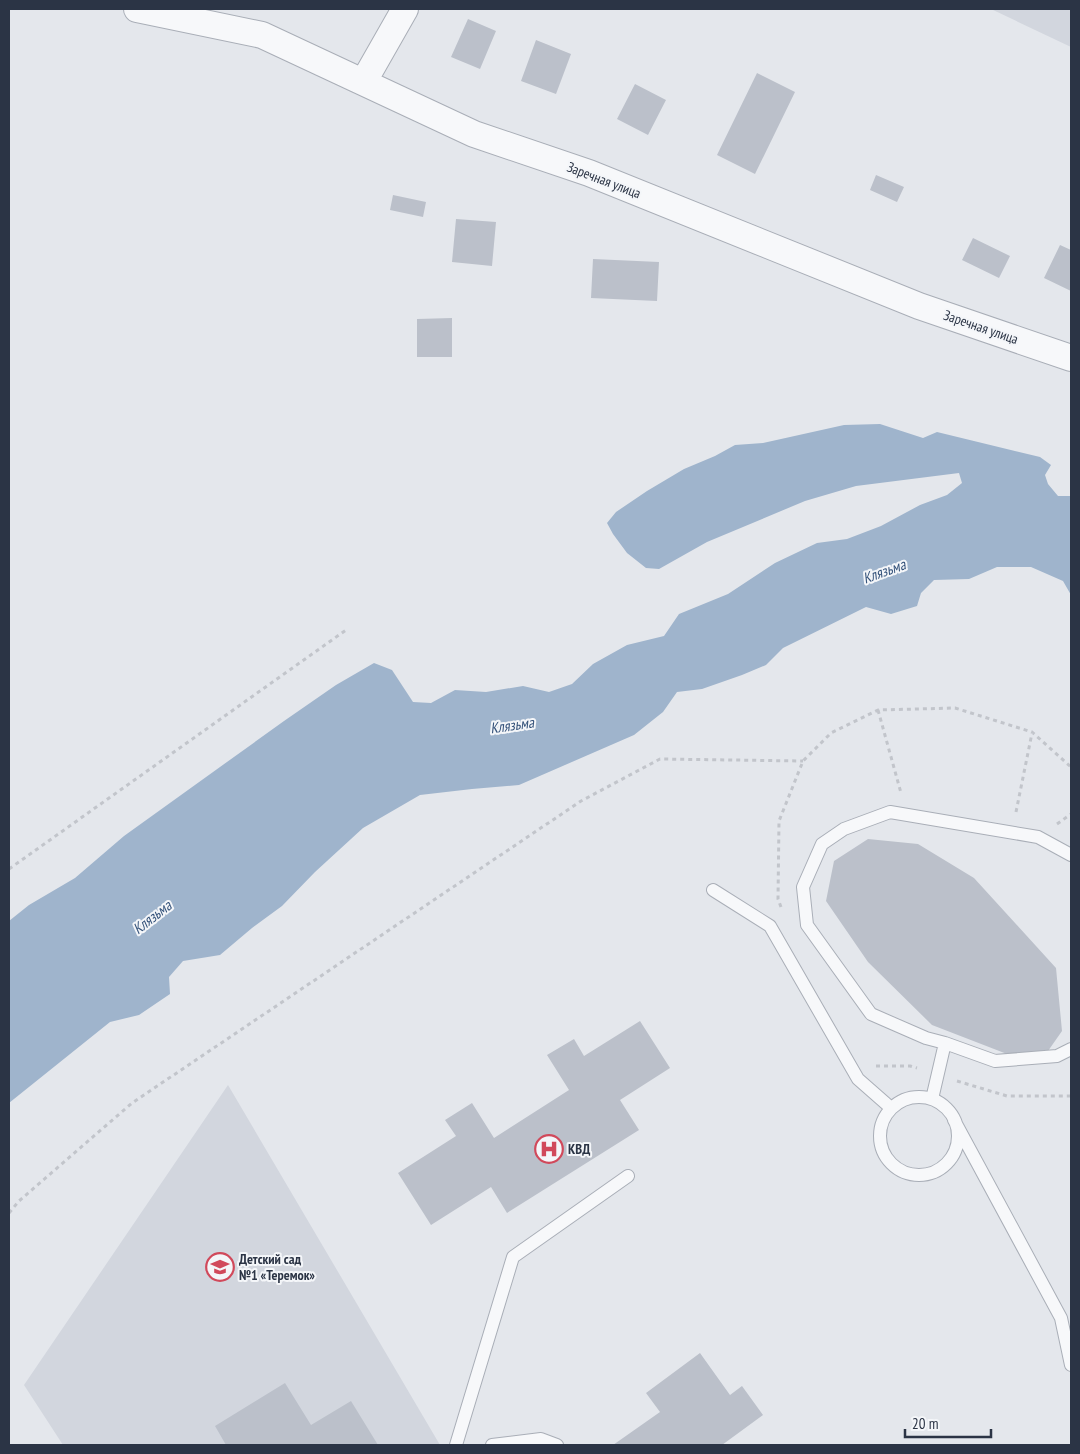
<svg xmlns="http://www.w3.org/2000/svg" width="1080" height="1454" font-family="'PT Sans Narrow',sans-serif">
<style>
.built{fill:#d2d6de}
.water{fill:#9fb4cc}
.building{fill:#bbc0ca}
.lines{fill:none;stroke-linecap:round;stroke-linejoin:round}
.service-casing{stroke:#a9aeb7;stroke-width:14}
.minor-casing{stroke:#a9aeb7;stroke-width:28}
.path{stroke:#c2c5cb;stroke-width:3;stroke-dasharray:4 4;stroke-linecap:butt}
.service{stroke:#f7f8fa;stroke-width:12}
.minor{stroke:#f7f8fa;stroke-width:26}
.labels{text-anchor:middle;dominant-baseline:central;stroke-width:4;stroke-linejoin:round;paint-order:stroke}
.street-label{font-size:14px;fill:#2b3445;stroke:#f4f6f9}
.poi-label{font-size:14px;font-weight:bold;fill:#2b3445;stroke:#f4f6f9;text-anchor:start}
.water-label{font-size:15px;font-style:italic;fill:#34527a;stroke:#f4f6f9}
</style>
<rect width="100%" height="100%" fill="#e4e7ec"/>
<path class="built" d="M991,9H1071V47Z
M228,1085L440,1445H63L24,1385Z"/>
<path class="water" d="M880,424L923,438L937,432L1040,457L1051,465L1045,475L1048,484L1058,496H1071V595L1063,581L1031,567H997L969,579L934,580L921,593L917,606L891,614L866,607L783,648L766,665L742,675L702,689L677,692L663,712L634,735L519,785L472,789L420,795L363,828L315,872L282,906L252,928L220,955L183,961L169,977L170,994L139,1015L110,1022L9,1103V921L29,905L75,878L124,836L284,721L336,685L374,663L392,670L413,702L431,703L455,690L486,692L523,686L549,692L572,684L593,664L627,645L664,636L679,614L728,594L775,563L817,543L847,539L881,526L920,505L947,495L962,483L959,473L856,486L805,501L707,542L659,569L646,568L627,553L613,534L607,523L616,512L647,491L684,469L715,456L735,445L763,443L844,425Z"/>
<path class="building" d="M468,19L496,31L480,69L451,57Z
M536,40L571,54L556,94L521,81Z
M757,73L795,92L755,174L717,155Z
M635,84L666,100L648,135L617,119Z
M876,175L904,187L897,202L870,190Z
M393,195L426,202L423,217L390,210Z
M456,219L496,222L492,266L452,262Z
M973,238L1010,256L999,278L962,260Z
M1060,245L1071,250V291L1044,278Z
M593,259L659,262L657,301L591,298Z
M452,318V357H417V319Z
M868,839L918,844L974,878L1056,968L1062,1031L1048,1051L1007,1054L932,1025L868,962L826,901L834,861Z
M640,1021L670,1068L620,1100L639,1130L507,1213L491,1187L431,1225L398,1173L456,1136L445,1120L472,1103L494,1138L569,1090L547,1055L574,1039L584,1056Z
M700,1353L730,1395L742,1386L763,1415L722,1445H613L660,1412L646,1393Z
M285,1383L311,1425L351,1401L378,1445H226L215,1426Z"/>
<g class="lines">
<defs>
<path id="service" d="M1071,855L1038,837L890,812L844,829L822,844L803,887L807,925L871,1014L926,1038L945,1043L995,1061L1057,1056L1071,1049
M713,890L770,926L858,1079L891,1108
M880 1136a39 39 0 1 1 78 0a39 39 0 1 1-78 0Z
M932,1099L945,1043
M954,1120L1061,1318L1071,1365
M456,1445L513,1257L628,1176
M492,1445L541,1439L557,1445"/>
<path id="minor" d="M137,9L262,35L474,134L589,173L919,306L1071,358
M364,81L405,9"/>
</defs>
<use href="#service" class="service-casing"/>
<use href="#minor" class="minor-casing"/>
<path class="path" d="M878,710L901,793
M1016,812L1032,733
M1057,824L1071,814
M9,869L346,630
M781,907L778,899L779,821L803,761L831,733L878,710L955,708L1032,732L1071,767
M876,1066H910L917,1068
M957,1081L1007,1096H1071
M9,1213L19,1201L132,1103L581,801L660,759L803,761"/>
<use href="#service" class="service"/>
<use href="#minor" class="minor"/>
</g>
<defs>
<symbol id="hospital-ring" viewBox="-11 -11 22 22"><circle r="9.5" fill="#f4f6f9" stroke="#d1495b" stroke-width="1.5"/><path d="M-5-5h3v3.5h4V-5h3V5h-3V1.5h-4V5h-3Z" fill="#d1495b"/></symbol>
<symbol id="school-ring" viewBox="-11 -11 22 22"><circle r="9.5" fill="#f4f6f9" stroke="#d1495b" stroke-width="1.5"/><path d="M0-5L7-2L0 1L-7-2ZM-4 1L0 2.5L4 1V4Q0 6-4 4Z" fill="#d1495b"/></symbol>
</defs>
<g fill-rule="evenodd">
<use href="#hospital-ring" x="533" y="1133" width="32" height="32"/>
<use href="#school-ring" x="204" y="1251" width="32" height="32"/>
</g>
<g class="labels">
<g class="street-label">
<text transform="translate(604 180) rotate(21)">Заречная улица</text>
<text transform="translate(981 327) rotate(19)">Заречная улица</text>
</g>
<g class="poi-label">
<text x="568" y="1149">КВД</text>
<text x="239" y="1259">Детский сад<tspan x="239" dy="16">№1 «Теремок»</tspan></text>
</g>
<g class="water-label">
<text transform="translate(884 571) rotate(-20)">Клязьма</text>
<text transform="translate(512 725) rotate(-8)">Клязьма</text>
<text transform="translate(152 917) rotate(-38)">Клязьма</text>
</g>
</g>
<rect width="1080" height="1454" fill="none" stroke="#2b3445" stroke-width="20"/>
<path d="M905 1429v8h86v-8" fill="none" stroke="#2b3445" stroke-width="2.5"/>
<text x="912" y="1429" font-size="15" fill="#2b3445" stroke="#f4f6f9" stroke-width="4" paint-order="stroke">20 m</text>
</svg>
